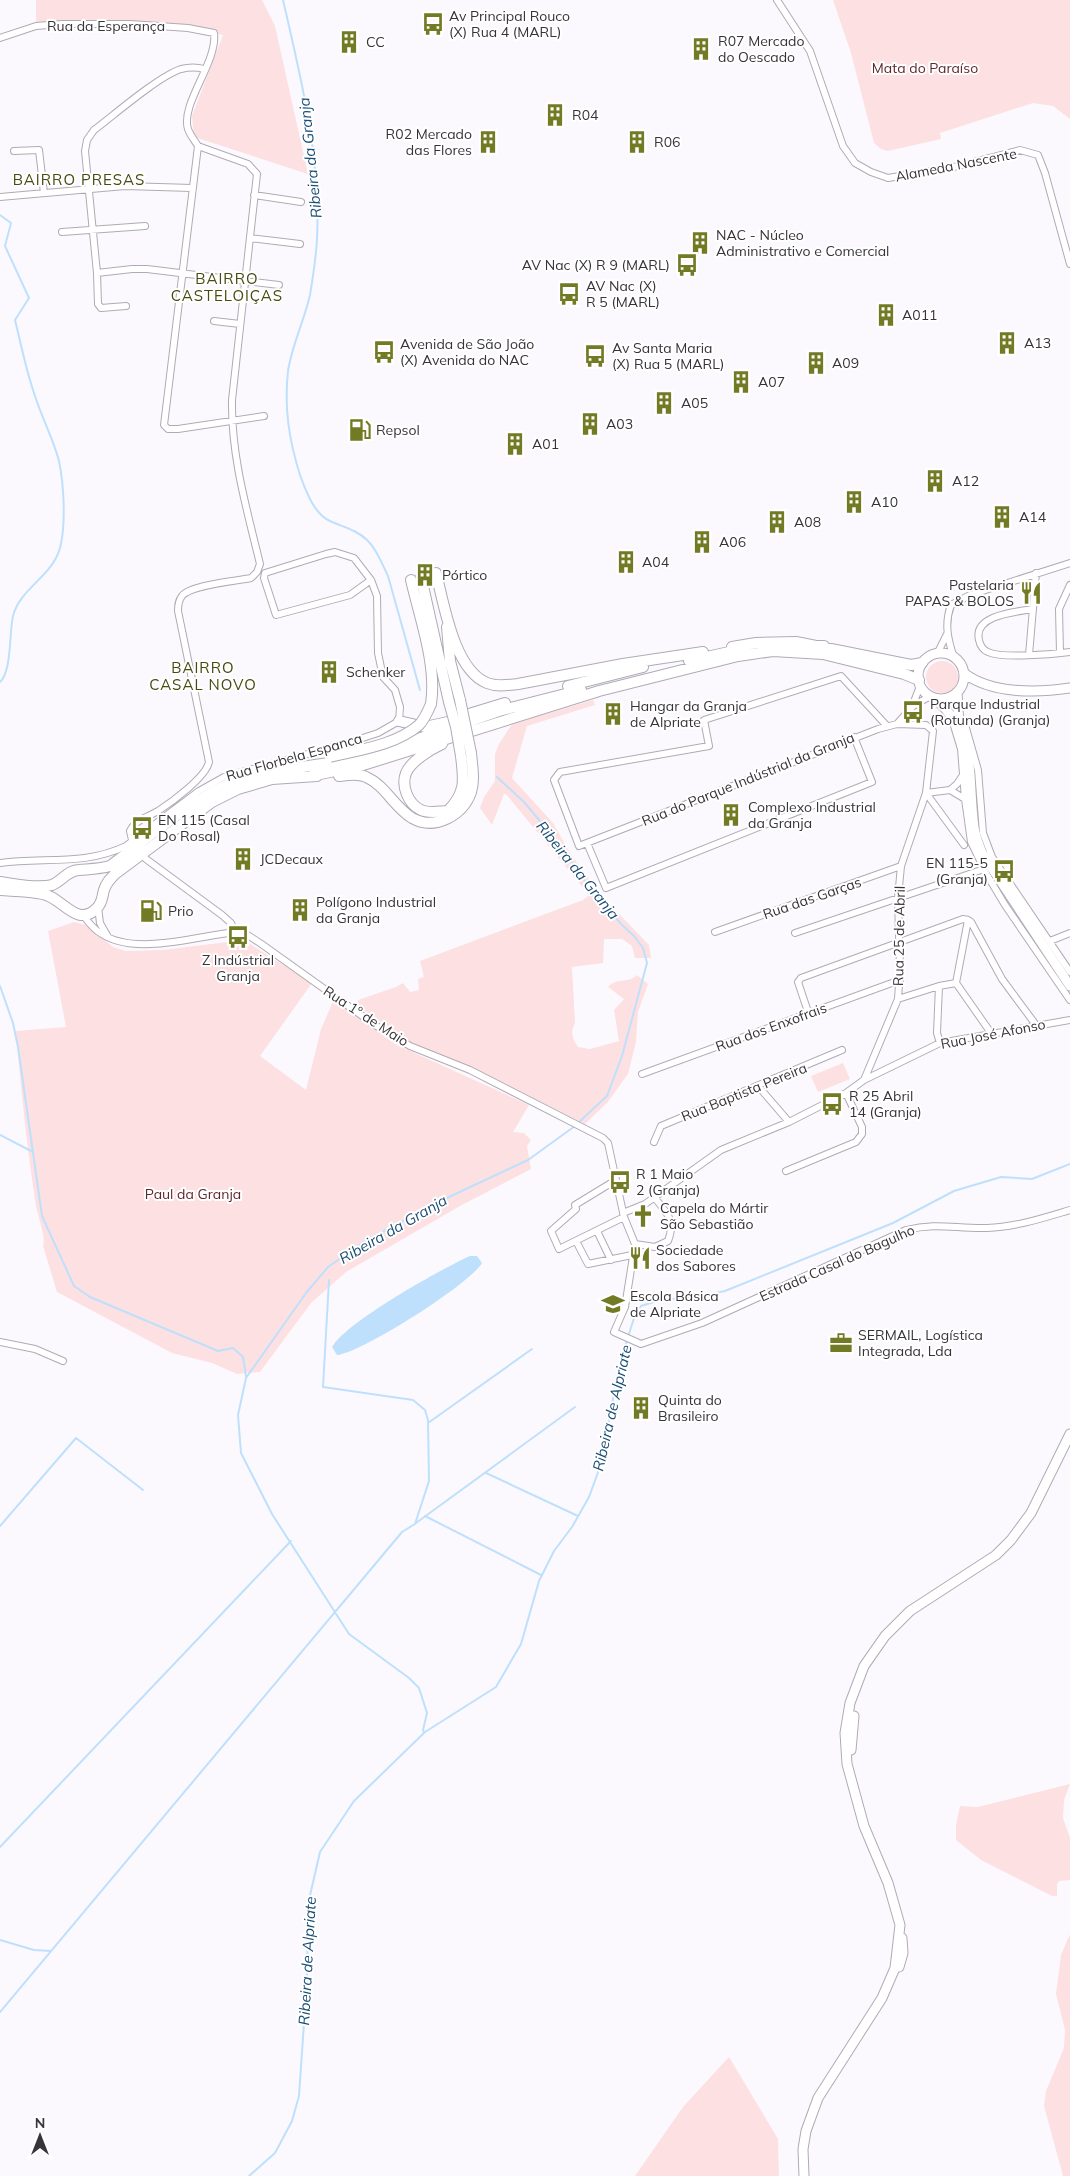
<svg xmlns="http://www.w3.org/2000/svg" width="1070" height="2176" font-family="Mulish,sans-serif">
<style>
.green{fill:#fde0e1}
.water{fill:#bee0fc}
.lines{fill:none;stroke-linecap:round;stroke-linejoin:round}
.stream{stroke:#bee0fc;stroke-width:2}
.minor-casing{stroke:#b0aab6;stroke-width:8}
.major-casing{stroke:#b0aab6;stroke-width:11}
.highway-casing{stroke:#b0aab6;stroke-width:12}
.minor{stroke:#fff;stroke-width:6}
.major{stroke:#fff;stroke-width:9}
.highway{stroke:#fff;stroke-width:10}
.highway-bridge-casing{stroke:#b0aab6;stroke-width:12;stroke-linecap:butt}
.highway-bridge{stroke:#fff;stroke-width:10}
.labels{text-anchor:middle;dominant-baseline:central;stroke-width:4;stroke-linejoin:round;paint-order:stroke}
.poi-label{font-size:14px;fill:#373439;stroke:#fff;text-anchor:start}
.street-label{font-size:14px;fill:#373439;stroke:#fff}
.park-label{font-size:14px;fill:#60272d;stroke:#fff}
.water-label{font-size:15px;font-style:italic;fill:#194d73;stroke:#fff}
.neighbourhood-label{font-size:15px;letter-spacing:1px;fill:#474c10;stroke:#fff}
</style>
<rect width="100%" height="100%" fill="#fcf9fe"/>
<path class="green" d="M36,0H262L275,26L308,174L194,137L192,116L223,35L186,26L36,24Z
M833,0H1070V119L1053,106L1033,103L940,133L941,139L888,151L881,149L874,143L851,53Z
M926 677a16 16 0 1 1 32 0a16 16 0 1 1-32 0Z
M593,700L595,705L527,726L512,778L553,823L570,853L600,894L649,945L651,958H635L632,946L622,939H604L603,963L572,967L575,1023C570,1033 572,1038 578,1047L590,1049L619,1041L614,1010L624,999L608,987C617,977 628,984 637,975L648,984L638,1012L636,1042L628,1074L607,1103L585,1124L470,1066L411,1043L358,1006V1000L396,987L403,983L410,992L419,990L418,979L424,977L420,961L583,900L589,895L506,794H504L492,825L480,808L484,797L495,781V754L499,744L512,724Z
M74,922L86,925L113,947L126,951L163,950L235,941L247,942L312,983L260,1056L306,1090L321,1029L334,999L395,1044L529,1105L513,1132L524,1133L531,1140L527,1146L531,1169L460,1206L346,1272L311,1303L260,1372L237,1374L212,1363L172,1353L57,1292L43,1246C46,1238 38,1216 36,1206C27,1148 21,1090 16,1031L66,1027L48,931Z
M843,1063L850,1079L818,1092L811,1076Z
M1070,1784L1064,1800L1063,1818L1070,1838V1880L1059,1881L1057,1884V1896H1052L981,1860L956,1840V1825L960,1806L978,1807Z
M1070,1934V2176H1063L1044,2106L1046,2091L1064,2048L1065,2030L1056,1994L1061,1955Z
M729,2057L778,2139L779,2176H635L683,2107Z"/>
<path class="water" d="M470,1256H477L482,1263C470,1284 361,1353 337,1355L332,1347C346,1322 441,1269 470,1256Z"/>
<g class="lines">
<path class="stream" d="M283,0C301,78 321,158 317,239C316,257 313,277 310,295C304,321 292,345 288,371C284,408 289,440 300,475C306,491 314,514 330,521C343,527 357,530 367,540C377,549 382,564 388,576L420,690
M0,215L11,223L5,246L29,298L15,320C21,344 26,370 34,393C41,416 53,438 59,461C64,485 66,525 60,548C52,577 20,588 13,616C9,633 12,671 0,682
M497,777L524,802L556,840L589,887L621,924L634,936L643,948L647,963L622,1056L607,1096L578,1123
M0,986L13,1023L18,1047L42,1216L74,1286L90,1297L218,1351L233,1348L243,1357L246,1376
M0,1135L33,1152
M428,1423L532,1349
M486,1473L578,1516
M425,1516L541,1575
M416,1523L575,1407
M0,1526L76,1438L143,1490
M424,1732L423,1730L427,1713L419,1688L409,1678L349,1634L272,1514L241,1453L238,1415L246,1378L306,1293L328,1267L365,1241L451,1196L528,1160L575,1126
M0,1847L291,1541
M0,1940L34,1950L51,1951
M0,2012L392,1544L402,1532L415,1524L429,1481L428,1420L425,1410L413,1400L323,1387L329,1280
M249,2176L275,2153L292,2121L299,2096L307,1979L308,1904L320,1852L354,1801L425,1732L496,1687L521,1644L539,1581L554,1551L572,1527L589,1497L601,1464L619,1366L634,1318L641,1306L660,1300L696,1297L725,1291L893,1223L954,1191L1001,1177L1032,1179L1070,1164"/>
<defs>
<path id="minor" d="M777,0L810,51L843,146L855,163L871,172L888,178L954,167L1020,150L1038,155L1045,173L1070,264
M0,38L36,26L62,24H130L188,28L214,33C218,62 180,104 188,129C190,135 195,141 198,146L164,425L168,429H178L264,416
M14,151L39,150L44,193
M254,195L301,202
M0,197L125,186L192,188
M62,232L145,226
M250,238L300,244
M97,273L132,269H147L279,285
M126,306L101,308L98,304L97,273L85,151L87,140L94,130C114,115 159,76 181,69C189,67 197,67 204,69
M214,321L240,324
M1033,609C1015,612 973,615 979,640C980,645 983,650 988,652C1003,659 1053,654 1070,652
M1060,653L1059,609L1070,585
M937,654L947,634
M1029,655L1036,573
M954,658C948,640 944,624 951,605L970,595L1070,563
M912,707L920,686
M960,718L966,728L978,770L983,833L992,857L1070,972
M897,724L912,707L930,696
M954,726L961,749L965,799L971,842L987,875L1005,905L1070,1000
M950,790L957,784L963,775
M926,793L964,845
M926,793L950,790L965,799
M132,840L130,831C135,820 148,817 158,811C172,802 206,777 209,762L178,611C178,606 178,601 182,596C190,585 236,581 251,578L257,572L260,564C247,510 231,456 232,400L257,174L248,164L198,146
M587,843L606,888L872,782L854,737
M146,859L222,915L231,923L235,932
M0,863C44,857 84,866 126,846L199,791L224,777L344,744L378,733L399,721L400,707L395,690L383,677L378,653L377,596L371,580L354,558L335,552L326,554L265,573L264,578L276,615L350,595L371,580
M98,907L100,923L108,937
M83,915C88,922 94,930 102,934C135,956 198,936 235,932L246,934L260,943L375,1025L410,1046L470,1070L603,1138L608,1143L624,1217L635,1244
M968,920L971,922L1002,979L1036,1025
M715,932L901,866
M795,933L984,869
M1050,941L1070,933
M956,983L968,920
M898,999L939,986
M808,1012L798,982L801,978L963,919L968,920
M940,1043L937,1033L939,986L956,983L991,1033
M642,1074L900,980
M864,1080L940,1043L1070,1020
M758,1086L789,1122
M654,1142L661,1126L842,1050
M786,1171L856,1142L862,1134V1127L846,1093
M616,1180L575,1205L576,1209L551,1231L559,1249L624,1217
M623,1213L645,1204L721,1150L789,1122L846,1093L864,1080L898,999L900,970L898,898L901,866L926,793L933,731L926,725L897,724L878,729L579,846L554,780L560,772L709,746L704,720L841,676L887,726
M597,1231L611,1260
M576,1241L588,1264L632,1255
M635,1244L625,1307L614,1332L641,1344L702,1323L906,1230C937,1222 956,1229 987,1228C1016,1227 1043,1218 1070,1210
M635,1244L655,1247L668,1241C676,1220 667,1213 654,1197
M0,1342L35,1349L63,1361"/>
<path id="major" d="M918 676a23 23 0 1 1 46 0a23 23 0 1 1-46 0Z
M964,673C991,694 1037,693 1070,688
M957,692L959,725
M936,699C978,738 967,776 974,827C975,836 979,845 982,853L1070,986
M851,1750L854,1716
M899,1967L903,1953L902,1938
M804,2176L803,2149L806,2131L818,2098L882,1998L895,1968L900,1925L888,1883L864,1826L847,1764L845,1733L850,1703L864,1666L885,1636L910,1611L996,1555L1011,1540L1031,1513L1070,1434"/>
<path id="highway" d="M436,573C444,604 454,670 487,683C497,687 508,685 518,684L623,664L703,652
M421,577L449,702
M411,580C420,619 437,665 431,704
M447,627L450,661L460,700
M800,646H824
M732,647L756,643L796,642L911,665L922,663
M689,661L738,650
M568,686L643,667
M469,714L505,703
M399,721L425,727L448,722
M442,744C431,749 411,761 406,773C401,786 408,804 421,810C429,814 440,811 448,811C466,792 464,781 461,756
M253,774L363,758L499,711L581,690
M311,776L363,765L599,691L738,656L773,651L823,654L904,674L919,680
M339,776C347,775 358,773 366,777C385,785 394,807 412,818C435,831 463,815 471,792C475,780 472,765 471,753
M0,882C15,884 37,889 52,885C62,881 68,870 79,870C90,869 99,869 110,866C152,835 209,784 259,773
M0,890C14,891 29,891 43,894C62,897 77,929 97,908C103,902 102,896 104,890C106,883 110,879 115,874L212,802L238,789L272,779L317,776"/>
</defs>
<use href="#minor" class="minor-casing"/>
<use href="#major" class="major-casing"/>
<use href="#highway" class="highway-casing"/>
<use href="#minor" class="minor"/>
<use href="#major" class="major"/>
<use href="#highway" class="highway"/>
<defs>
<path id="highway-bridge" d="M460,700L471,753
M449,702L456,727L461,756
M330,757C359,750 396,745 419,725C424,720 428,711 431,704"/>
</defs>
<use href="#highway-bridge" class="highway-bridge-casing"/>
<use href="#highway-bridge" class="highway-bridge"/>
</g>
<defs>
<symbol id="bus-bare" viewBox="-9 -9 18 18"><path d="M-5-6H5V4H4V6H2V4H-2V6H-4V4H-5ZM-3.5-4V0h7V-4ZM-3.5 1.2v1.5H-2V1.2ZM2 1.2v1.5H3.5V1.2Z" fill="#737a24" stroke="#fff" stroke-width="2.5" paint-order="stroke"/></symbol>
<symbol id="building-bare" viewBox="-9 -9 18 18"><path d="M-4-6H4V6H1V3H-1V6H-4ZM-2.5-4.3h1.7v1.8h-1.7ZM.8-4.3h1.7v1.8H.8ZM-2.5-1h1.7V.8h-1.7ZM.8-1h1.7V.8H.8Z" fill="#737a24" stroke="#fff" stroke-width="2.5" paint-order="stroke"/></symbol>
<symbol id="fuel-bare" viewBox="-9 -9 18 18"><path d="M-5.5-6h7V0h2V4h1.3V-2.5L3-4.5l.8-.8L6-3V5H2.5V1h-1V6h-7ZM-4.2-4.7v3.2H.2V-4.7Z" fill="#737a24" stroke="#fff" stroke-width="2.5" paint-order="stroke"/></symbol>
<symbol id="restaurant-bare" viewBox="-9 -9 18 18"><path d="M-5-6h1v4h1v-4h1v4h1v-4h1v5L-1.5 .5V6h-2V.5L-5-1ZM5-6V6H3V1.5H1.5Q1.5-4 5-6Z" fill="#737a24" stroke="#fff" stroke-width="2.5" paint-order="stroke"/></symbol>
<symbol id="church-bare" viewBox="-9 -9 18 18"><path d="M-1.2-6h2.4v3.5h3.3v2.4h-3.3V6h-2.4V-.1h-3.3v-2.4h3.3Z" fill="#737a24" stroke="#fff" stroke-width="2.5" paint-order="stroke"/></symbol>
<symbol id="school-bare" viewBox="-9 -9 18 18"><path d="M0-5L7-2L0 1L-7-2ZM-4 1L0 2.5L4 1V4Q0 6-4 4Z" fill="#737a24" stroke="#fff" stroke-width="2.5" paint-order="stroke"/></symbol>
<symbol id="office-bare" viewBox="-9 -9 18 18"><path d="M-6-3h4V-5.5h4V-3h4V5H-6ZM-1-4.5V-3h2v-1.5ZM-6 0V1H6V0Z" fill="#737a24" stroke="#fff" stroke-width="2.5" paint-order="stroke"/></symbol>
</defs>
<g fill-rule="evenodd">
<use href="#bus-bare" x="417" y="8" width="32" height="32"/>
<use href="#building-bare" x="333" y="26" width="32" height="32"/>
<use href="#building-bare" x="685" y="33" width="32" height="32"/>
<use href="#building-bare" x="539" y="99" width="32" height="32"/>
<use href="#building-bare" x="472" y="126" width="32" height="32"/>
<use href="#building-bare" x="621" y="126" width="32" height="32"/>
<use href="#building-bare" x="684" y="227" width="32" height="32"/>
<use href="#bus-bare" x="671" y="249" width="32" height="32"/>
<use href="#bus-bare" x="553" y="278" width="32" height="32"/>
<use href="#building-bare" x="870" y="299" width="32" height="32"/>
<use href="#building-bare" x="991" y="327" width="32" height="32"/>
<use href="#bus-bare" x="368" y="336" width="32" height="32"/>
<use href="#bus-bare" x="579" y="340" width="32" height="32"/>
<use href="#building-bare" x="800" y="347" width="32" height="32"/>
<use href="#building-bare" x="725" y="366" width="32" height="32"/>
<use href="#building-bare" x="648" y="387" width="32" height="32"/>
<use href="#building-bare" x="574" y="408" width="32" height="32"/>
<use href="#fuel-bare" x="344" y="414" width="32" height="32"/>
<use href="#building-bare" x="499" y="428" width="32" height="32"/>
<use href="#building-bare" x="919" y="465" width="32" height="32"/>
<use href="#building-bare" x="838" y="486" width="32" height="32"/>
<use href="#building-bare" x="986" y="501" width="32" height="32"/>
<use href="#building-bare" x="761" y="506" width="32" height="32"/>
<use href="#building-bare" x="686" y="526" width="32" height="32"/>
<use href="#building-bare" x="610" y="546" width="32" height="32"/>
<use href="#building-bare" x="409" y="559" width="32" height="32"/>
<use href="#restaurant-bare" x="1015" y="577" width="32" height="32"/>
<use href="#building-bare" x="313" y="656" width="32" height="32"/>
<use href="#bus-bare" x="897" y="696" width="32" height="32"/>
<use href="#building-bare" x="597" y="698" width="32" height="32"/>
<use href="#building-bare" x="715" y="799" width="32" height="32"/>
<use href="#bus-bare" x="126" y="812" width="32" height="32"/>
<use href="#building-bare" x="227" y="843" width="32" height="32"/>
<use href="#bus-bare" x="988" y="855" width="32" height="32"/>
<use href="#building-bare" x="284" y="894" width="32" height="32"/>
<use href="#fuel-bare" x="135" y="895" width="32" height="32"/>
<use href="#bus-bare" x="222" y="921" width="32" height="32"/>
<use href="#bus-bare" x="816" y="1088" width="32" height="32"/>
<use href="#bus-bare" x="604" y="1166" width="32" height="32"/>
<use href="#church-bare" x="627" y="1200" width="32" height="32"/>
<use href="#restaurant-bare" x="624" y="1242" width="32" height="32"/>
<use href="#school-bare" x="597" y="1288" width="32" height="32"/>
<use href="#office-bare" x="825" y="1327" width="32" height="32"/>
<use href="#building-bare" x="625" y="1392" width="32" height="32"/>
</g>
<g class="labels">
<g class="poi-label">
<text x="449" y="16">Av Principal Rouco<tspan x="449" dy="16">(X) Rua 4 (MARL)</tspan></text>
<text x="718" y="41">R07 Mercado<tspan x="718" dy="16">do Oescado</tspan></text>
<text x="366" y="42">CC</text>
<text x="572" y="115">R04</text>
<text x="472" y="134" text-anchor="end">R02 Mercado<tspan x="472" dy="16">das Flores</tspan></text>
<text x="654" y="142">R06</text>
<text x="716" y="235">NAC - Núcleo<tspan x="716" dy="16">Administrativo e Comercial</tspan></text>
<text x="670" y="265" text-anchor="end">AV Nac (X) R 9 (MARL)</text>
<text x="586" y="286">AV Nac (X)<tspan x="586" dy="16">R 5 (MARL)</tspan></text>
<text x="902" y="315">A011</text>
<text x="1024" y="343">A13</text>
<text x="400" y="344">Avenida de São João<tspan x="400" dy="16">(X) Avenida do NAC</tspan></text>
<text x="612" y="348">Av Santa Maria<tspan x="612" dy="16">(X) Rua 5 (MARL)</tspan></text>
<text x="832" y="363">A09</text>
<text x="758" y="382">A07</text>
<text x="681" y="403">A05</text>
<text x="606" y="424">A03</text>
<text x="376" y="430">Repsol</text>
<text x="532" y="444">A01</text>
<text x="952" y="481">A12</text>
<text x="871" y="502">A10</text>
<text x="1019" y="517">A14</text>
<text x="794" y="522">A08</text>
<text x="719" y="542">A06</text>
<text x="642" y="562">A04</text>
<text x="442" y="575">Pórtico</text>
<text x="1014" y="585" text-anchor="end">Pastelaria<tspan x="1014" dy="16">PAPAS &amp; BOLOS</tspan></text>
<text x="346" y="672">Schenker</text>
<text x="930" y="704">Parque Industrial<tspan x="930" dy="16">(Rotunda) (Granja)</tspan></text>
<text x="630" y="706">Hangar da Granja<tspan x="630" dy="16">de Alpriate</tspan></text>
<text x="748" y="807">Complexo Industrial<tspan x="748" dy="16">da Granja</tspan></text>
<text x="158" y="820">EN 115 (Casal<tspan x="158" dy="16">Do Rosal)</tspan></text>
<text x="260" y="859">JCDecaux</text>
<text x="988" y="863" text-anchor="end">EN 115-5<tspan x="988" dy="16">(Granja)</tspan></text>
<text x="316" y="902">Polígono Industrial<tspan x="316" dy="16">da Granja</tspan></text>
<text x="168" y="911">Prio</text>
<text x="238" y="960" text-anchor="middle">Z Indústrial<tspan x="238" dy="16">Granja</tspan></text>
<text x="849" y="1096">R 25 Abril<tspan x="849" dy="16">14 (Granja)</tspan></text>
<text x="636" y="1174">R 1 Maio<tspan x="636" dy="16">2 (Granja)</tspan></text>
<text x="660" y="1208">Capela do Mártir<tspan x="660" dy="16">São Sebastião</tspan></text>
<text x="656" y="1250">Sociedade<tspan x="656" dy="16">dos Sabores</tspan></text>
<text x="630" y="1296">Escola Básica<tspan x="630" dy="16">de Alpriate</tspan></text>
<text x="858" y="1335">SERMAIL, Logística<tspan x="858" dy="16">Integrada, Lda</tspan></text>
<text x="658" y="1400">Quinta do<tspan x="658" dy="16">Brasileiro</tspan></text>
</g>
<g class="street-label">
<text x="106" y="26">Rua da Esperança</text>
<text transform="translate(956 165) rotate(-11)">Alameda Nascente</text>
<text transform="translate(294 757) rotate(-16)">Rua Florbela Espanca</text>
<text transform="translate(748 779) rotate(-22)">Rua do Parque Indústrial da Granja</text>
<text transform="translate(812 898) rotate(-19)">Rua das Garças</text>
<text transform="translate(899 936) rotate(-89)">Rua 25 de Abril</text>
<text transform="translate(366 1016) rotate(33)">Rua 1º de Maio</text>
<text transform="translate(771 1027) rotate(-20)">Rua dos Enxofrais</text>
<text transform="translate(993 1034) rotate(-11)">Rua José Afonso</text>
<text transform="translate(744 1092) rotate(-22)">Rua Baptista Pereira</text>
<text transform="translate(837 1263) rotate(-24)">Estrada Casal do Bagulho</text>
</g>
<g class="park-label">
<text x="925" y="68">Mata do Paraíso</text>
<text x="193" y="1194">Paul da Granja</text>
</g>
<g class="water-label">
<text transform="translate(310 158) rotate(-96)">Ribeira da Granja</text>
<text transform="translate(578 870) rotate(51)">Ribeira da Granja</text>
<text transform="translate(393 1229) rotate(-30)">Ribeira da Granja</text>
<text transform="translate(612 1408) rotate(-77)">Ribeira de Alpriate</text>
<text transform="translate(307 1961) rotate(-87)">Ribeira de Alpriate</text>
</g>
<g class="neighbourhood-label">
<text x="79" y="179">BAIRRO PRESAS</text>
<text x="227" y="278">BAIRRO<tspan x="227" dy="17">CASTELOIÇAS</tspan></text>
<text x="203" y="667">BAIRRO<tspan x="203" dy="17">CASAL NOVO</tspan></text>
</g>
</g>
<g transform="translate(40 2136)" stroke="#ffffff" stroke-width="4" paint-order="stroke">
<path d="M0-4L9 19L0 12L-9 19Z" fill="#373439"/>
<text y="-8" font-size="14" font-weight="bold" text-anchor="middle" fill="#373439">N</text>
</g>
</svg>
